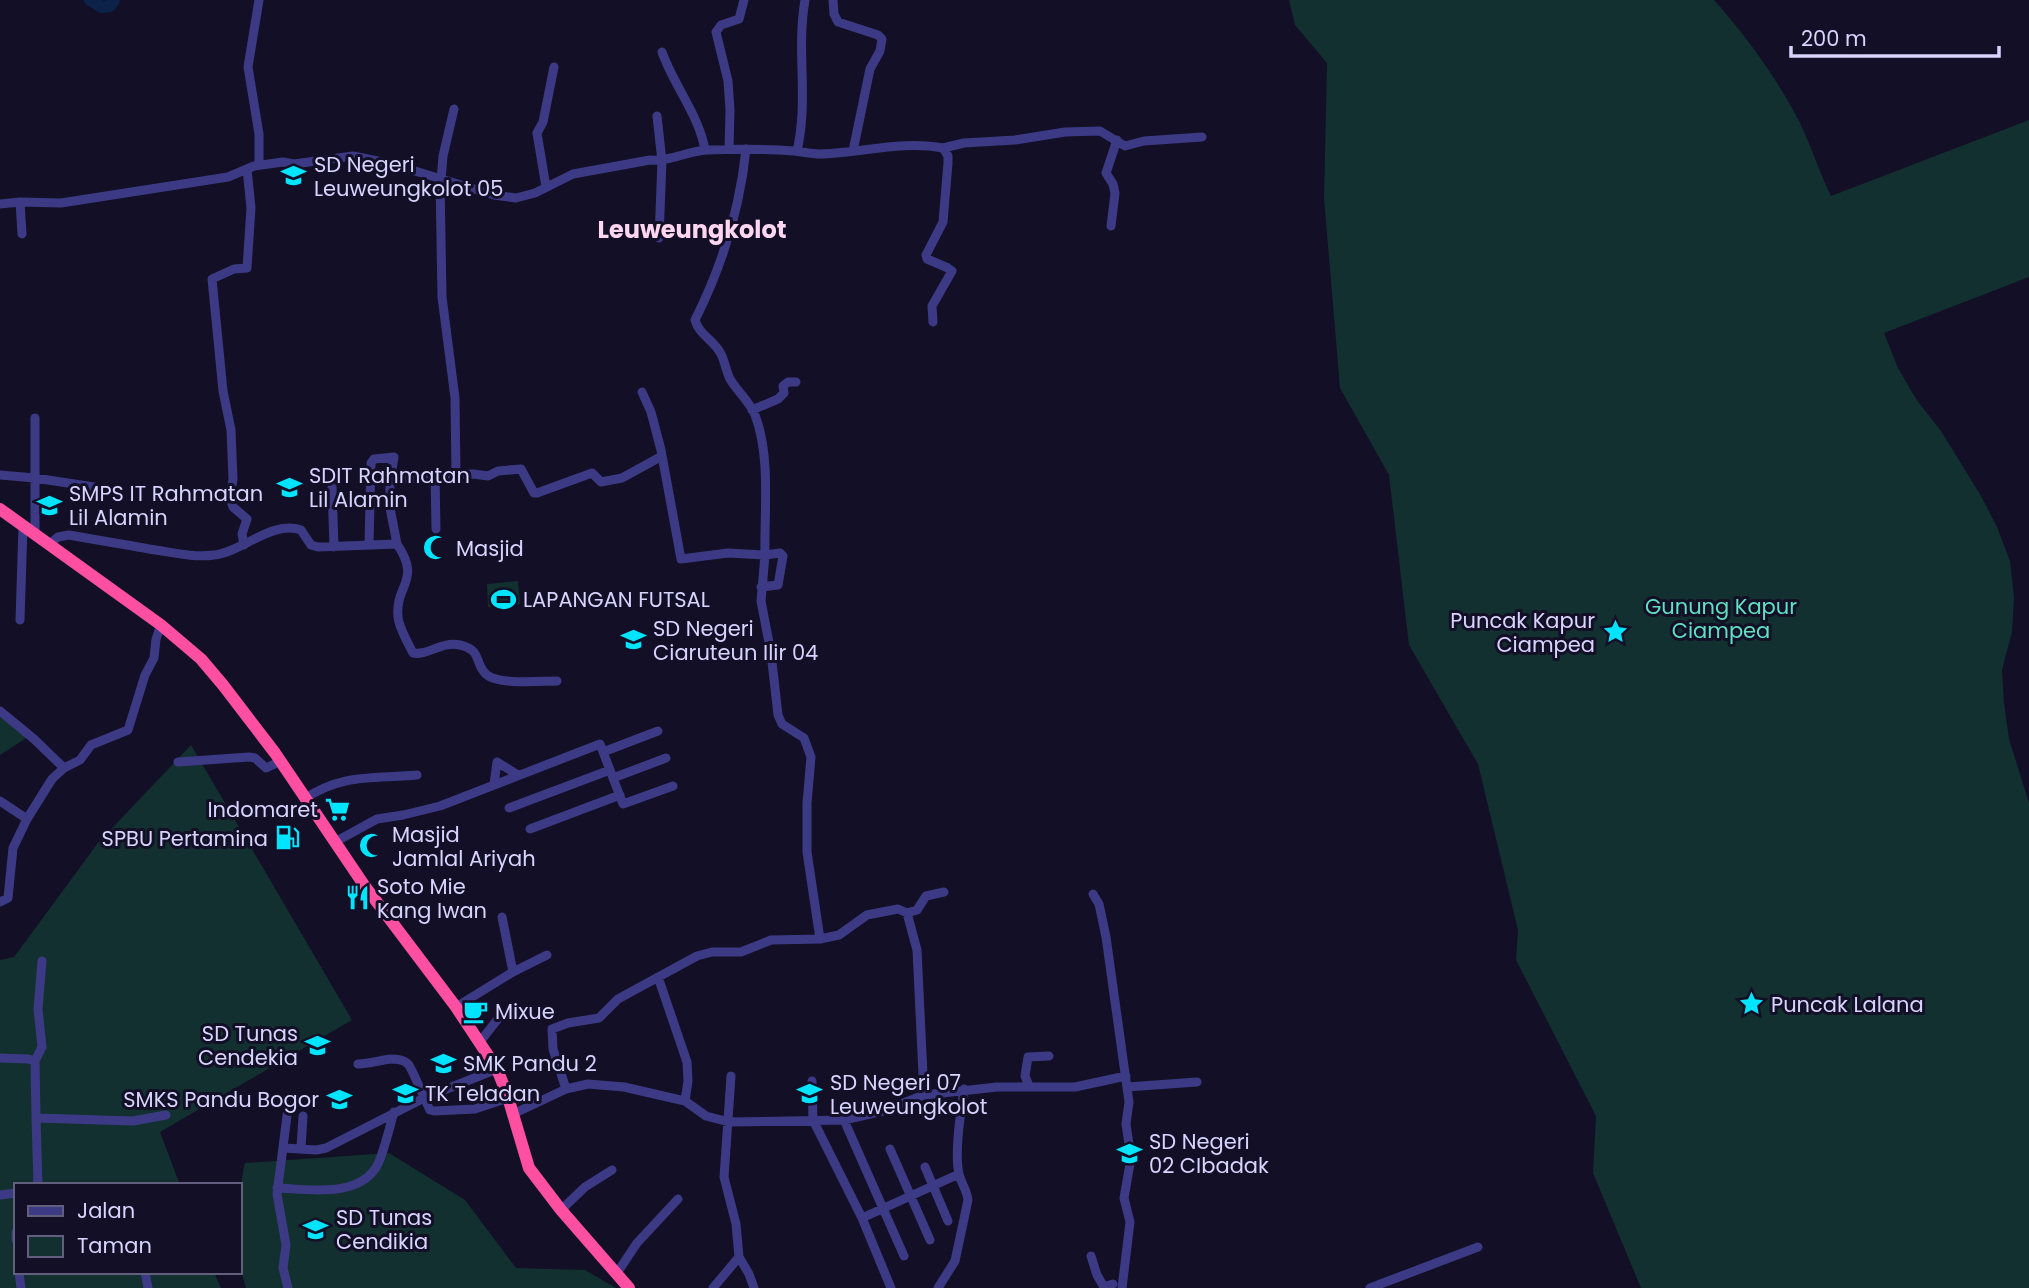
<svg xmlns="http://www.w3.org/2000/svg" width="2029" height="1288" font-family="Poppins,sans-serif">
<style>
.green{fill:#12302f}
.lines{fill:none;stroke-linecap:round;stroke-linejoin:round}
.river{stroke:#0c2248;stroke-width:12}
.minor{stroke:#3d3a85;stroke-width:9}
.highway{stroke:#ff4fa3;stroke-width:12}
.labels{text-anchor:middle;dominant-baseline:central;stroke-width:6;stroke-linejoin:round;paint-order:stroke}
.poi-label{font-size:21px;fill:#d9d4ff;stroke:#130f26;text-anchor:start}
.park-label{font-size:21px;fill:#5fe0c0;stroke:#130f26}
.quarter-label{font-size:24px;font-weight:bold;fill:#ffd6f0;stroke:#130f26}
</style>
<rect width="100%" height="100%" fill="#130f26"/>
<path class="green" d="M1289,0H1714C1747,37 1776,77 1799,121C1811,145 1819,172 1831,196L2029,120V277L1884,333L1898,368L1916,399L1941,431L1981,496L1997,527L2010,561L2014,597L2012,632L2002,670L2004,703L2009,739L2029,803V1288H1641L1593,1173L1596,1116L1516,960L1518,930L1478,764L1409,645L1389,475L1340,388L1324,198L1327,63L1295,25Z
M518,581L520,604L488,607L487,584Z
M0,707L31,735L0,755Z
M191,745L352,1020L160,1132L180,1185H16V1272H214L221,1288H0V960L14,957L98,843Z
M389,1153L465,1200L516,1268L585,1270L616,1288H246C235,1256 237,1195 245,1163Z"/>
<g class="lines">
<path class="river" d="M90,0L102,7L110,6L114,0"/>
<path class="minor" d="M833,0L834,14L838,22L878,35L882,39L880,51L870,69L853,151
M662,52C674,86 699,115 705,150
M657,116L662,161L659,238
M943,148L964,143L1015,140L1065,132L1100,131L1125,146L1144,141L1202,137
M729,149L730,110L728,81L716,32L721,25L739,19L744,0
M746,149C740,209 722,266 695,320C699,335 714,340 721,354C725,362 726,371 730,379C737,391 750,402 755,415C771,457 764,511 765,555L780,553L783,556L778,585L761,587
M797,151C809,99 796,52 805,0
M259,165V134L248,67L259,0
M440,179L442,297L455,398L456,476
M441,180L443,156L454,109
M546,187L537,133L543,122L554,67
M20,202L22,234
M0,204L20,202L61,203L228,177L254,166L283,162L294,164L353,156L392,164L494,195L516,198L535,193L573,174L650,160C669,162 687,151 707,150C736,149 765,149 794,151C803,152 812,154 820,154C861,153 903,140 943,148L948,156V163L943,222L926,255L927,259L948,268L952,271L932,306L933,322
M1111,226L1115,193L1113,184L1106,173L1117,140
M642,392L651,412L661,450L681,559L728,553L765,555L761,601L771,653L778,715L782,724L804,738L811,757L807,803V852L820,939
M752,410L778,399L784,393L783,386L788,382H796
M0,475L35,478L94,487
M435,475L436,529
M332,487L334,547
M35,535V418
M369,544L371,463L374,459L394,457L390,481
M397,544C422,581 395,584 398,617C399,628 408,643 413,653C428,656 441,641 460,645C483,650 474,665 487,675C499,685 541,681 557,681
M48,545L58,537L69,535C96,540 123,544 149,549C171,552 193,558 214,555C242,552 272,520 301,530L311,545L318,547L397,544L390,508V481L435,475L473,474L488,476L498,471L521,469L534,493H537L592,473L601,482L622,478L662,456
M244,545L242,534L247,519L233,507L230,498L233,479L231,430L223,391L212,279L234,269L247,268L251,208L247,169
M20,620L23,526
M0,711L34,739L64,768
M603,752L658,731
M178,762L249,757L255,758L266,768L279,762
M613,778L666,758
M494,784L497,762L518,775
M304,799C343,773 373,779 417,775
M0,801L27,819
M509,808L610,770
M530,829L620,795
M335,842L377,819L403,815L440,806L600,744L623,804L673,786
M1093,894L1099,904L1106,937L1129,1102L1126,1124L1131,1158L1124,1198L1130,1222L1122,1288
M0,902L8,898L13,848L27,819L52,779L64,768L80,760L91,745L128,730L145,675L154,658L156,639L161,625
M907,913L917,910L926,896L944,892
M502,917L513,972
M658,977L687,1062L688,1081L685,1101
M456,1007L513,972L547,955
M479,1043L501,1015
M0,1058L28,1059L35,1061L36,1118L133,1121L166,1115
M35,1061L42,1047L38,1009L42,961
M358,1064C370,1064 380,1060 392,1059C397,1059 404,1060 408,1064C412,1068 425,1101 430,1110L434,1111L475,1109L508,1098
M731,1076L724,1177L736,1224L739,1257L749,1274L754,1288
M812,1081L813,1120L862,1218L891,1288
M1029,1086L1025,1076L1028,1057L1049,1056
M1127,1087L1197,1082
M566,1089L553,1049L552,1029L568,1023L599,1018L618,999L697,956L712,952H741L771,940L820,939L839,935L867,915L898,909L907,913L917,950L924,1095L997,1087H1075L1126,1076
M513,1114L566,1089L588,1084L624,1087L685,1101L706,1116L729,1122L844,1120L883,1111L924,1095
M36,1118L38,1185
M844,1120L904,1256
M284,1148L316,1150L326,1148L424,1098L497,1069
M301,1148L303,1116
M890,1149L930,1240
M925,1167L948,1221
M277,1188C308,1189 360,1199 378,1164C385,1148 389,1129 394,1112
M0,1195L16,1193
M561,1210L585,1187L612,1170
M862,1218L959,1174
M16,1232V1240
M1091,1256L1097,1275L1104,1287L1113,1284
M19,1272L21,1288
M145,1272L148,1288
M617,1273L637,1243L678,1199
M288,1288L283,1268L286,1245L277,1194L288,1108
M713,1288L739,1257
M938,1288L955,1261L968,1200C967,1190 961,1183 959,1174C954,1153 961,1111 964,1089
M1370,1288L1478,1247"/>
<path class="highway" d="M0,509L161,625L201,659L223,685L275,753L364,885L456,1007L497,1069L507,1094L529,1168L561,1210L629,1288"/>
</g>
<defs>
<symbol id="school-bare" viewBox="-9 -9 18 18"><path d="M0-5L7-2L0 1L-7-2ZM-4 1L0 2.5L4 1V4Q0 6-4 4Z" fill="#00e5ff" stroke="#130f26" stroke-width="2.5" paint-order="stroke"/></symbol>
<symbol id="mosque-bare" viewBox="-9 -9 18 18"><path d="M3.5-4.9A6 6 0 1 0 3.5 4.9A5 5 0 1 1 3.5-4.9Z" fill="#00e5ff" stroke="#130f26" stroke-width="2.5" paint-order="stroke"/></symbol>
<symbol id="stadium-bare" viewBox="-9 -9 18 18"><path d="M0-5a6.5 5 0 1 0 0 10a6.5 5 0 1 0 0-10ZM-3.5-1.8h7v3.6h-7Z" fill="#00e5ff" stroke="#130f26" stroke-width="2.5" paint-order="stroke"/></symbol>
<symbol id="sight-bare" viewBox="-9 -9 18 18"><path d="M0-6L1.8-2.2L6-1.7L2.9 1.2L3.7 5.4L0 3.3L-3.7 5.4L-2.9 1.2L-6-1.7L-1.8-2.2Z" fill="#00e5ff" stroke="#130f26" stroke-width="2.5" paint-order="stroke"/></symbol>
<symbol id="supermarket-bare" viewBox="-9 -9 18 18"><path d="M-6-5.5h2.5l.6 2H6L4.5 2H-2.5L-4.4-4H-6ZM-1.5 3.2a1.3 1.3 0 1 0 .1 0ZM3 3.2a1.3 1.3 0 1 0 .1 0Z" fill="#00e5ff" stroke="#130f26" stroke-width="2.5" paint-order="stroke"/></symbol>
<symbol id="fuel-bare" viewBox="-9 -9 18 18"><path d="M-5.5-6h7V0h2V4h1.3V-2.5L3-4.5l.8-.8L6-3V5H2.5V1h-1V6h-7ZM-4.2-4.7v3.2H.2V-4.7Z" fill="#00e5ff" stroke="#130f26" stroke-width="2.5" paint-order="stroke"/></symbol>
<symbol id="restaurant-bare" viewBox="-9 -9 18 18"><path d="M-5-6h1v4h1v-4h1v4h1v-4h1v5L-1.5 .5V6h-2V.5L-5-1ZM5-6V6H3V1.5H1.5Q1.5-4 5-6Z" fill="#00e5ff" stroke="#130f26" stroke-width="2.5" paint-order="stroke"/></symbol>
<symbol id="cafe-bare" viewBox="-9 -9 18 18"><path d="M-5.5-4.5H6V0H3Q3 3.5 0 3.5H-2.5Q-5.5 3.5-5.5 0ZM3-3.2v2h1.7v-2ZM-6 4.5H4V6H-6Z" fill="#00e5ff" stroke="#130f26" stroke-width="2.5" paint-order="stroke"/></symbol>
</defs>
<g fill-rule="evenodd">
<use href="#school-bare" x="276" y="158" width="35" height="35"/>
<use href="#school-bare" x="272" y="470" width="35" height="35"/>
<use href="#school-bare" x="32" y="488" width="35" height="35"/>
<use href="#mosque-bare" x="418" y="530" width="35" height="35"/>
<use href="#stadium-bare" x="486" y="582" width="35" height="35"/>
<use href="#sight-bare" x="1598" y="614" width="35" height="35"/>
<use href="#school-bare" x="616" y="622" width="35" height="35"/>
<use href="#supermarket-bare" x="320" y="792" width="35" height="35"/>
<use href="#fuel-bare" x="270" y="820" width="35" height="35"/>
<use href="#mosque-bare" x="354" y="828" width="35" height="35"/>
<use href="#restaurant-bare" x="340" y="880" width="35" height="35"/>
<use href="#sight-bare" x="1734" y="986" width="35" height="35"/>
<use href="#cafe-bare" x="458" y="994" width="35" height="35"/>
<use href="#school-bare" x="300" y="1028" width="35" height="35"/>
<use href="#school-bare" x="426" y="1046" width="35" height="35"/>
<use href="#school-bare" x="388" y="1076" width="35" height="35"/>
<use href="#school-bare" x="792" y="1076" width="35" height="35"/>
<use href="#school-bare" x="322" y="1082" width="35" height="35"/>
<use href="#school-bare" x="1112" y="1136" width="35" height="35"/>
<use href="#school-bare" x="298" y="1212" width="35" height="35"/>
</g>
<g class="labels">
<g class="poi-label">
<text x="314" y="164">SD Negeri<tspan x="314" dy="24">Leuweungkolot 05</tspan></text>
<text x="309" y="475">SDIT Rahmatan<tspan x="309" dy="24">Lil Alamin</tspan></text>
<text x="69" y="493">SMPS IT Rahmatan<tspan x="69" dy="24">Lil Alamin</tspan></text>
<text x="456" y="548">Masjid</text>
<text x="523" y="599">LAPANGAN FUTSAL</text>
<text x="1595" y="620" text-anchor="end">Puncak Kapur<tspan x="1595" dy="24">Ciampea</tspan></text>
<text x="653" y="628">SD Negeri<tspan x="653" dy="24">Ciaruteun Ilir 04</tspan></text>
<text x="318" y="809" text-anchor="end">Indomaret</text>
<text x="392" y="834">Masjid<tspan x="392" dy="24">Jamlal Ariyah</tspan></text>
<text x="268" y="838" text-anchor="end">SPBU Pertamina</text>
<text x="377" y="886">Soto Mie<tspan x="377" dy="24">Kang Iwan</tspan></text>
<text x="1771" y="1004">Puncak Lalana</text>
<text x="495" y="1011">Mixue</text>
<text x="298" y="1033" text-anchor="end">SD Tunas<tspan x="298" dy="24">Cendekia</tspan></text>
<text x="463" y="1063">SMK Pandu 2</text>
<text x="830" y="1082">SD Negeri 07<tspan x="830" dy="24">Leuweungkolot</tspan></text>
<text x="425" y="1093">TK Teladan</text>
<text x="319" y="1099" text-anchor="end">SMKS Pandu Bogor</text>
<text x="1149" y="1141">SD Negeri<tspan x="1149" dy="24">02 CIbadak</tspan></text>
<text x="336" y="1217">SD Tunas<tspan x="336" dy="24">Cendikia</tspan></text>
</g>
<g class="park-label">
<text x="1721" y="606">Gunung Kapur<tspan x="1721" dy="24">Ciampea</tspan></text>
</g>
<g class="quarter-label">
<text x="692" y="229">Leuweungkolot</text>
</g>
</g>
<rect x="14" y="1183" width="228" height="91" fill="#130f26" stroke="#625e7d" stroke-width="2"/>
<rect x="28" y="1206" width="35" height="10" fill="#3d3a85" stroke="#625e7d" stroke-width="2"/>
<text x="77" y="1218" font-size="21" fill="#d9d4ff">Jalan</text>
<rect x="28" y="1236" width="35" height="21" fill="#12302f" stroke="#625e7d" stroke-width="2"/>
<text x="77" y="1253" font-size="21" fill="#d9d4ff">Taman</text>
<path d="M1791 46v10h208v-10" fill="none" stroke="#d9d4ff" stroke-width="3.5"/>
<text x="1801" y="46" font-size="21" fill="#d9d4ff" stroke="#130f26" stroke-width="5" paint-order="stroke">200 m</text>
</svg>
